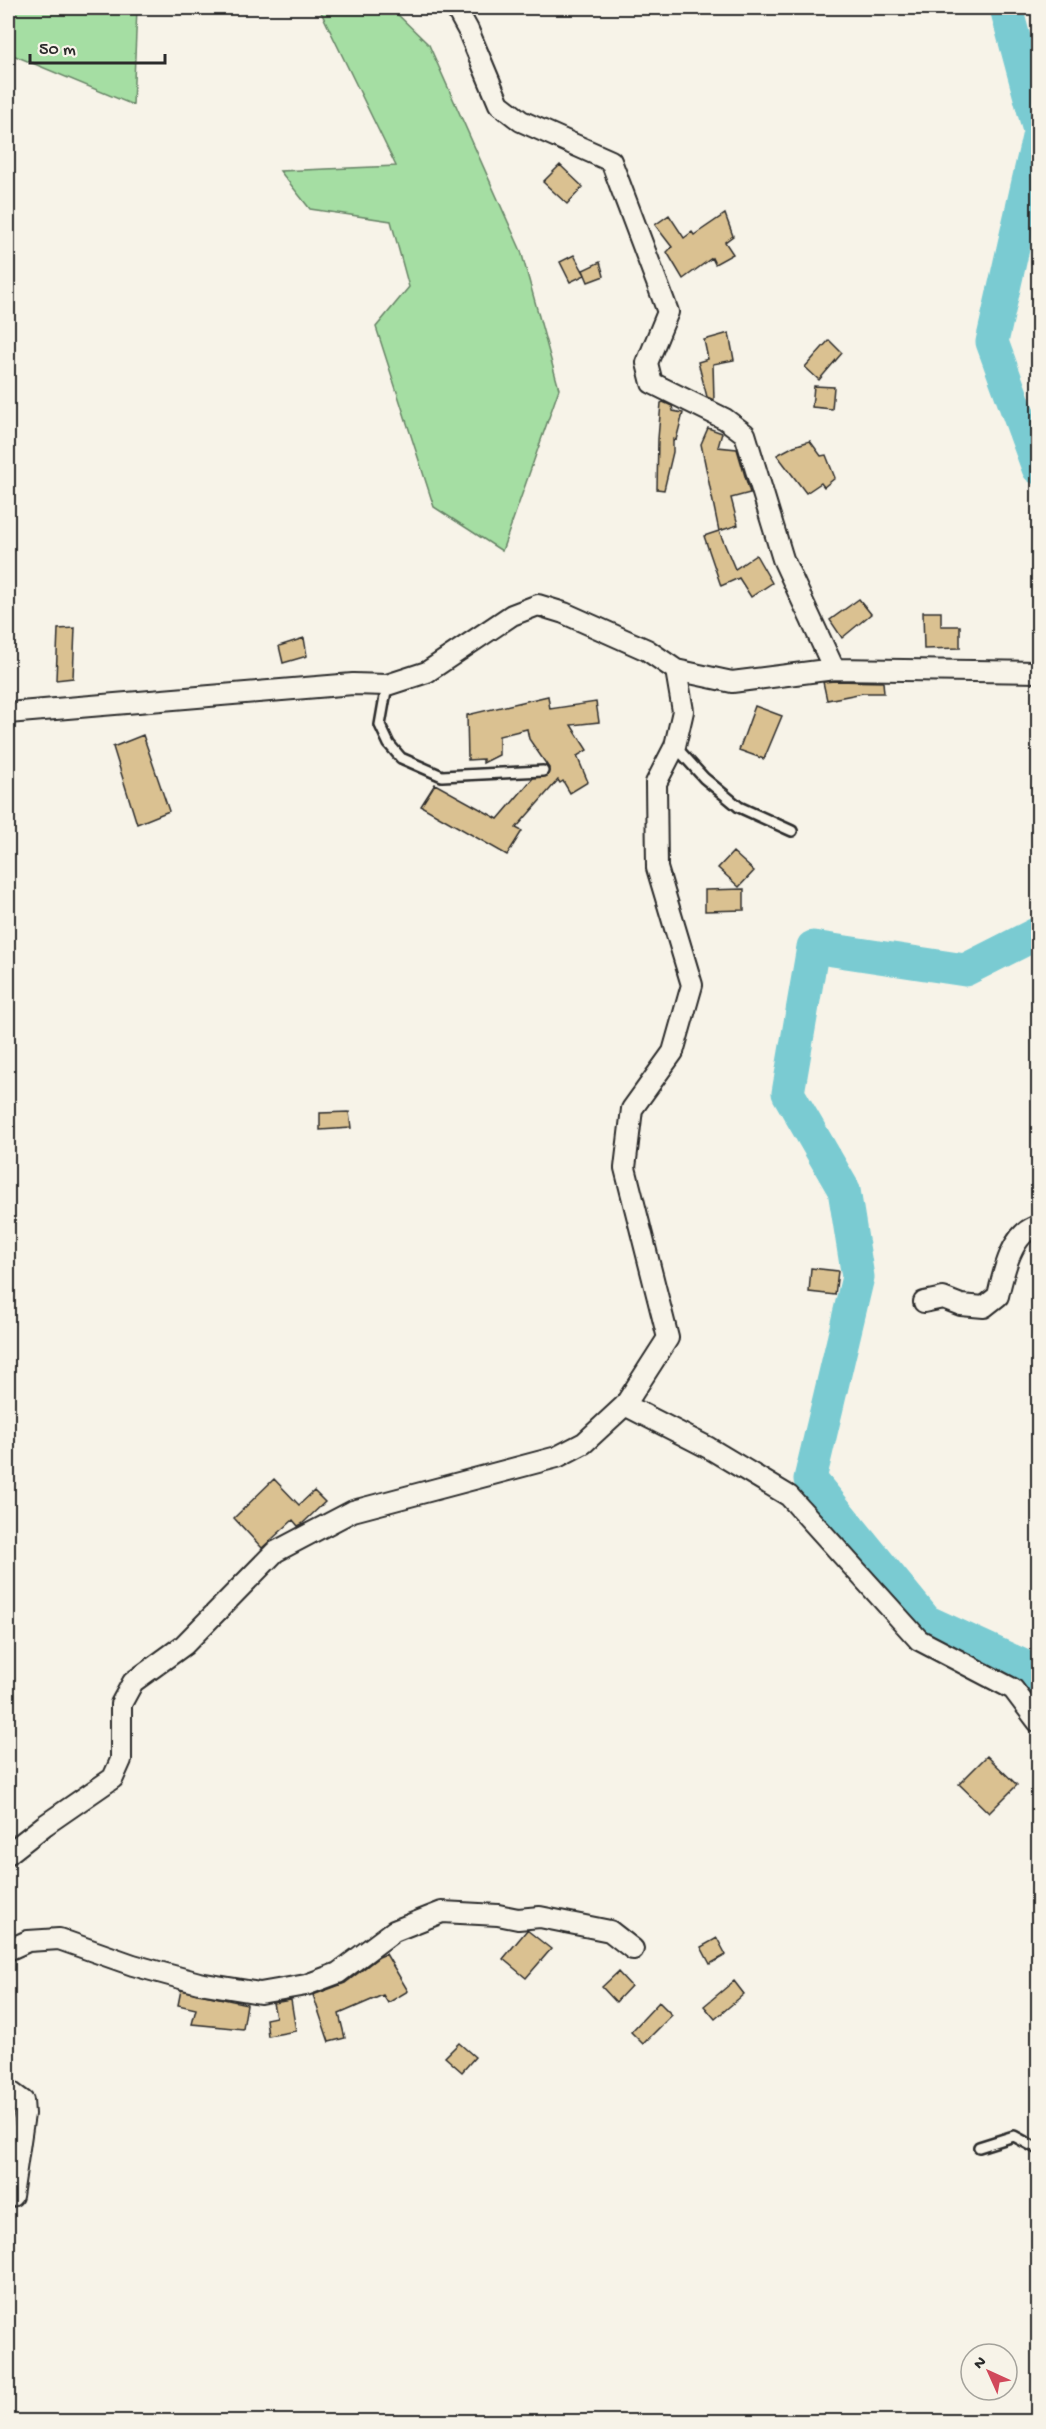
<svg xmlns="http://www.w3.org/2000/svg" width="1046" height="2429" font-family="'Gochi Hand',sans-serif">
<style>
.green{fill:#a5dea3;stroke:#688467;stroke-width:1.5}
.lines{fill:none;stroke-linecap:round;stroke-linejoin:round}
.river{stroke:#7acbd2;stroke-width:33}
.building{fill:#dac191;stroke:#2b2b2b;stroke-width:1.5}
.lane-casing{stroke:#2b2b2b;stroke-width:14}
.street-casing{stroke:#2b2b2b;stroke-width:24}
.lane{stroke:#f7f3e8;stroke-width:9}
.street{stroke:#f7f3e8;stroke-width:20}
</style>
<rect width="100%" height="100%" fill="#f7f3e8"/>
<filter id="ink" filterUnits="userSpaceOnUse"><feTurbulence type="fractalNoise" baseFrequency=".0167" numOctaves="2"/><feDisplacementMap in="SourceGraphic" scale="12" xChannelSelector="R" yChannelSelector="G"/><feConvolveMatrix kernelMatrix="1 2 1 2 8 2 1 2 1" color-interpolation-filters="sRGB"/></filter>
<g filter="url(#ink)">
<path class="green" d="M8,8H137L133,105L8,53Z
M319,8H391L429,45L521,251L559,389L502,551L434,507L376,327L409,287L391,221L310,209L280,171L396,166Z"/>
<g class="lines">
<path class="river" d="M1006,8L1038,127
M1038,137L992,342L1038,468
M1038,933L965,970L813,947L788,1093L844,1190L858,1277L810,1479L926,1621L1026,1667L1038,1681"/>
</g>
<path class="building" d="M560,165L583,187L567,204L543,182Z
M725,214L733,236L725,242L733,254L715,264L712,258L683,279L667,252L672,247L655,225L669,215L684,238L692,232L694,235Z
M574,255L585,275L570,282L560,262Z
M600,262L604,276L588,282L583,270Z
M729,333L734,360L713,364L714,400L707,397L698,362L708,359L704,340Z
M829,340L842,353L819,380L805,367Z
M814,386L834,387L832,409L812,407Z
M663,402L672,406L673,411L683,413L676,440L673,439V452L664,490L657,489L658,439L661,403Z
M708,428L722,433L718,447L737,449L750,493L731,498L738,525L719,531L701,444Z
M810,441L821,456L826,455L835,478L824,487L821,483L806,493L777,455L794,446Z
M719,531L735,569L756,555L772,583L751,597L739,578L721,586L704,536Z
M859,599L871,614L842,638L830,620Z
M923,612H941V626H960V648L924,649Z
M75,628L73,678L56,680L58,629Z
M304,638L307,656L283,663L279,646Z
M835,681L883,682L884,693H863L827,700L823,682Z
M548,696L550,709L596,702L599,722L571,725L587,750L577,756L588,782L570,793L563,781L560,783L558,780L516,828L522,831L507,855L421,806L435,784L498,819L533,778L547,776L549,768L529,739L527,729L499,736V755L483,763V759L468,760L467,715Z
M755,706L782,716L764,759L739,750Z
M143,735L169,811L137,824L113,747Z
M733,852L754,871L739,887L718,868Z
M744,889V910L705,911V890Z
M349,1112L351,1128L320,1130V1113Z
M811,1268L838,1271L835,1295L809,1292Z
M274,1479L299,1505L314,1491L325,1502L302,1524L298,1526L293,1520L262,1548L234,1518Z
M987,1756L1017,1785L989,1813L959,1784Z
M527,1930L551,1949L526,1978L503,1959Z
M717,1938L726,1955L710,1964L701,1947Z
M386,1954L408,1991L388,2003L383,1995L339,2014L345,2038L329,2042L313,1995L345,1983L379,1957Z
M618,1972L631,1986L616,2002L602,1987Z
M734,1981L744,1994L715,2019L704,2006Z
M181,1990L247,2004L243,2029L192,2024L196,2009L178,2005Z
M291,2000L296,2031L268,2036L266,2019L276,2017L273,2003Z
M659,2002L672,2015L643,2044L631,2032Z
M459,2043L475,2057L462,2072L445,2057Z"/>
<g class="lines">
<defs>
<path id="lane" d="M387,685L380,725L389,744L401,758L442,776L543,771
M675,746L704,778L739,807L792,831
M979,2147L1014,2136L1038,2149"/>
<path id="street" d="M456,8L468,30L499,104L521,121L611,161L668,312L647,363L652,383L725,419L745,434L783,559L834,669L1038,672
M676,670L683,711L675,746L656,783L657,868L692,985L673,1052L632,1109L625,1168L668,1338L625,1405L709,1448L789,1496L919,1640L1013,1689L1038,1722
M8,713L353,684L387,685L427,672L512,615L538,605L564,613L647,650L676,670L732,682L834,669
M924,1302L943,1298L961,1305L984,1307L998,1296C1003,1274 1012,1231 1038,1226
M8,1854L45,1825L113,1778L121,1760V1704L133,1682L184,1645L275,1552L353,1511L557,1457L584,1443L625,1405
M8,1950L28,1941L59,1939L133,1965L199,1983L260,1993L306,1985L338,1973L394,1931L442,1912L498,1915L518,1919L540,1917L610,1931L633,1949
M8,2090L23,2101L24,2114L12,2196"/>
</defs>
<use href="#lane" class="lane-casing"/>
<use href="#street" class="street-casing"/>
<use href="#lane" class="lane"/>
<use href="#street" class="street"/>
</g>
</g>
<rect width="1046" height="2429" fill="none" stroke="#f7f3e8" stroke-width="30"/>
<rect x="15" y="15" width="1016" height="2399" fill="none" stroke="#2b2b2b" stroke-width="2" filter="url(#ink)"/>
<g transform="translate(989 2372) rotate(315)"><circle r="28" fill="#f7f3e8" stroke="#a5a39c" stroke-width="1.5"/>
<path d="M0-4.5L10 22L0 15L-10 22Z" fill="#d1495b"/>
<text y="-9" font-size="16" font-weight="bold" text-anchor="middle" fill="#2b2b2b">N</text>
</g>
<path d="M30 54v9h135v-9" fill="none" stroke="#2b2b2b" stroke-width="3"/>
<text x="39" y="54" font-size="18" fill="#2b2b2b" stroke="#f7f3e8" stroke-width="4.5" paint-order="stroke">50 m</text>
</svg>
